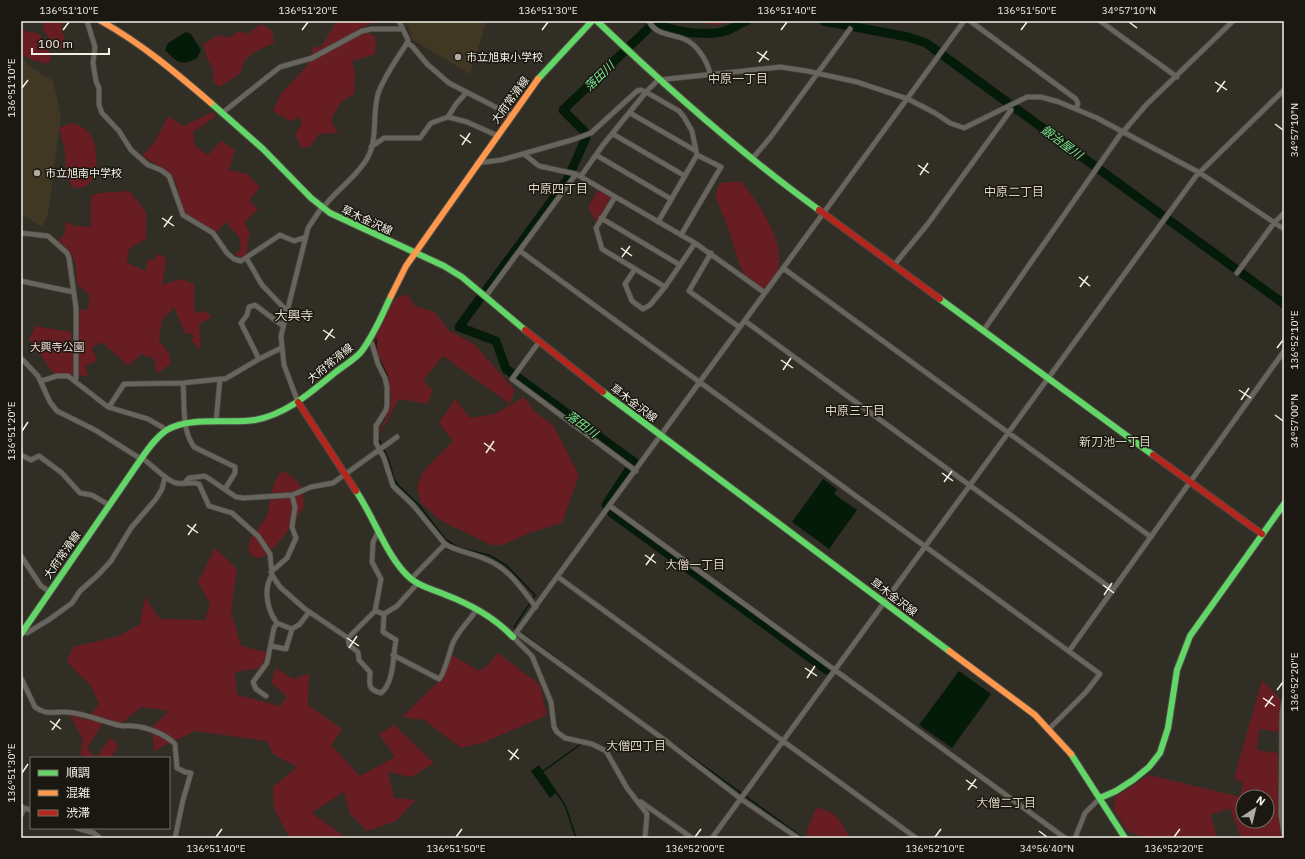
<svg xmlns="http://www.w3.org/2000/svg" width="1305" height="859" font-family="'IBM Plex Sans','Noto Sans JP',sans-serif">
<style>
.built{fill:#413824}
.green{fill:#671d22;fill-rule:evenodd}
.water{fill:#051b09}
.lines{fill:none;stroke-linecap:round;stroke-linejoin:round}
.stream{stroke:#051b09;stroke-width:1.5}
.river{stroke:#051b09;stroke-width:9}
.street-casing{stroke:#4d4a43;stroke-width:6}
.fast-casing{stroke:#4d4a43;stroke-width:8}
.slow-casing{stroke:#4d4a43;stroke-width:8}
.jam-casing{stroke:#4d4a43;stroke-width:8}
.street{stroke:#68655f;stroke-width:4.5}
.fast{stroke:#63d668;stroke-width:6}
.slow{stroke:#ff974d;stroke-width:6}
.jam{stroke:#b3261e;stroke-width:6}
.ticks{fill:none;stroke:#f4f0e6;stroke-width:1.5}
.poi-dot{fill:#b0aca3;stroke:#1b1811;stroke-width:1.5}
.labels{text-anchor:middle;dominant-baseline:central;stroke-width:3;stroke-linejoin:round;paint-order:stroke}
.poi-label{font-size:11px;fill:#f4f0e6;stroke:#1b1811;text-anchor:start}
.street-label{font-size:11px;fill:#f4f0e6;stroke:#1b1811}
.park-label{font-size:11px;fill:#f1d5d3;stroke:#1b1811}
.water-label{font-size:12px;font-style:italic;fill:#77e48f;stroke:#1b1811}
.neighbourhood-label{font-size:12px;fill:#dcd3c1;stroke:#1b1811}
.quarter-label{font-size:13px;fill:#dcd3c1;stroke:#1b1811}
.neatline{fill:none;stroke:#f4f0e6;stroke-width:1.5}
.ticks-label{font-size:10px;text-anchor:middle;fill:#f4f0e6}
</style>
<rect width="100%" height="100%" fill="#312e26"/>
<path class="built" d="M405,21H488L486,23L470,74L413,40Z
M21,55L28,65L53,81L61,116L48,214L42,227L21,214Z"/>
<path class="green" d="M44,21H62V30L67,47L63,50L55,45L49,50L51,60L47,64L29,59L21,53V30L40,34L45,43L50,40L43,30Z
M337,21H375L360,29L376,37L375,54L352,61L355,74L354,94L341,102L331,120L338,133L319,134L310,147L302,148L295,134L302,124L300,117L290,121L273,111L280,95L307,66L314,46L320,48Z
M702,21H731C723,25 709,27 702,21Z
M261,24L272,31L274,43C257,51 244,53 241,73L219,87L213,82V68L207,59L203,44L220,35L228,38L239,31L248,34Z
M213,112L215,117L193,132L195,146L208,155L221,141L235,150L229,170L247,174L260,187L249,201L258,209L244,223L250,233C247,241 248,248 246,256L241,259L235,254L241,249L239,237L226,222L216,232C206,227 186,219 182,208C179,199 179,189 175,181C168,168 152,164 142,155L155,142L168,116L183,126Z
M71,123C99,130 97,151 96,176L85,187L73,188L66,175L65,151L59,128Z
M731,182H742C758,203 776,228 779,255C780,266 775,278 771,288L761,291C738,274 738,258 730,233C725,220 720,208 715,195L720,183Z
M598,190L609,196L610,199L596,222L588,207Z
M129,191L146,212V239L129,249L127,263L146,271L147,260H154L158,254L164,256L166,262L162,285L180,279L194,284V313L204,311L212,317L199,324L201,346L199,349L191,340L194,337L192,334L185,333L174,307L162,320L159,340L170,355V364L157,374L154,359L141,354L128,366L102,342L92,348L97,361L85,366L88,376L54,374L29,339L35,326L71,332L74,362H77L79,310L88,309L90,296L77,284C76,264 76,253 58,241L65,234V222L75,226L91,227V196L99,193Z
M407,294L415,306L435,312L448,330L474,344L515,390L510,404L443,356L423,380L432,390L428,404L399,399L379,435C381,424 390,414 391,403C393,381 379,361 373,340L394,299Z
M524,397L535,412L553,425L579,475L562,523L532,532L502,545H491L440,520L421,503L417,488L422,473L453,441L439,423L455,399L470,418L495,414Z
M284,471C302,483 303,486 304,507C296,519 275,552 262,557C257,560 253,556 249,553C247,535 258,532 266,517C272,504 270,478 284,471Z
M215,548L237,569L231,611L241,646L267,652L261,668L235,672L237,695L280,706L287,697L272,683L275,668L294,679L309,673L308,705L342,729L331,745L360,776L395,757L379,734L394,725L434,763L412,777L388,772L394,798L416,800L396,821L367,831L350,814L344,792L312,813L347,838L306,837L290,838L274,809L273,787L297,767L273,754L267,741L195,731L154,751L152,727L169,711L142,707L119,725L105,720L87,748L96,758H85L80,754L83,740L70,715L86,720L99,704L91,686L67,662L73,647L119,636L140,624L145,597L160,619L205,620L210,604L198,582Z
M498,653L540,685L547,715L485,742L461,748L424,720L402,717L442,678L452,655L479,671L488,665Z
M1262,680L1280,699L1279,732L1259,729L1257,750L1278,753L1279,815L1282,838H1241L1230,808L1211,815L1217,838H1144L1127,830L1114,810L1115,797L1149,775L1240,797L1243,783L1234,778ZM1243,797H1267V821H1243Z
M111,737L118,746L111,758H96Z
M816,808C836,810 841,822 850,838H807V830Z"/>
<path class="water" d="M186,32L191,34L201,50L197,58C181,67 177,62 165,50L168,43Z
M823,479L837,489L834,494L857,510L829,549L792,522Z
M959,671L991,694L952,748L919,725Z
M539,765L557,792L550,798L531,771Z"/>
<g class="lines">
<path class="stream" d="M376,339V352
M379,359L387,375L388,383
M378,438L388,458L394,479L398,485L419,505L445,539L459,548L489,555L506,565L535,595L532,599
M530,603L514,627L595,687
M668,740L803,838
M542,772L581,744
M556,792L565,805L576,838"/>
<path class="river" d="M656,21C668,33 709,36 725,31C733,29 739,23 747,21
M823,21L908,37L926,43L1284,304
M584,131L563,110L656,21
M586,138L567,180L459,327L496,341L506,369L634,462L606,505L612,513L827,670"/>
<defs>
<path id="street" d="M87,21L95,47L93,63L96,81L99,88V105L102,113L119,131L131,150L148,165L161,170L169,176L183,215L213,233L227,253L234,259L241,261L280,235L294,241L306,237
M649,21C655,35 672,34 684,39C697,44 707,61 710,73
M970,21L1076,99L1078,104L1076,108
M1100,21L1177,77
M407,43L412,46L427,64L449,83L511,115
M222,113L280,67L312,58L362,31L372,29H403
M630,113L696,151
M448,117L467,122L496,135
M1123,132L1146,105L1233,21
M613,134L685,176
M371,147L384,138H420L431,123L448,117L456,104L466,93
M524,154L539,166L576,174
M596,155L671,199
M752,159L770,138L850,29
M477,163L501,160L572,140L591,133L637,91L641,90L646,92L658,80L780,67L807,71L857,82L908,99L935,113L950,123L964,128L1027,97H1041L1059,102L1097,118L1200,173L1284,229
M581,176L603,145L646,92L679,111L684,117L692,131L697,155L721,167L681,235
M615,197L596,228L602,249L665,287L695,243
M323,208C336,190 357,177 368,157C378,138 372,114 378,94C384,76 397,59 407,43L408,40L399,21
M601,218L680,265
M658,222L697,155
M21,233L48,236L67,253L69,258L76,308V378L74,380
M520,251L1100,674L1086,692L1049,729
M711,253L689,291L739,327
M247,259L262,285L287,311
M894,265L927,225L1011,110L1007,107
M783,268L1151,537
M635,269L625,284L632,301L643,309L650,305L665,287
M1237,273L1274,223L1284,213
M21,281L73,292
M486,296L576,174L695,243L765,293
M745,321L1113,590
M983,331L1122,132
M368,340L372,344L378,364L385,378L387,387V405L386,410L376,426V443L384,458L393,486L413,505L445,544
M539,342L512,379L636,471
M281,348L259,359L241,323L247,315L249,307L255,305L283,326
M21,358L38,376L50,402L57,411L95,430L141,459
M220,379L183,383C185,405 181,428 194,447L235,467V473L225,489
M41,381L57,376H68L108,407L148,419L167,430
M298,402L284,365L281,336L308,228L322,207
M109,407L124,384L183,383
M216,421L220,379H225L259,359
M21,455L31,460L39,456L62,473L80,493L92,495L109,505
M142,458C151,464 167,481 176,483C183,485 191,481 199,484L209,506L232,513L258,536L270,554L272,575L280,587L305,609L348,638L375,611L384,614L397,606L417,584
M184,483L189,478L205,476L236,497L244,498L292,495L311,487L333,483L397,437
M610,506L1065,838
M21,556L41,586L50,592
M271,572L287,558L296,538L292,527L295,507L292,495
M558,577L916,838
M411,579L445,544C458,552 472,553 485,559C509,568 521,588 536,607
M375,611L381,579L372,562L373,542L379,530
M292,629L300,624L309,612
M22,632L27,633L50,619L72,603L80,591L98,575L111,561L131,528L156,499L162,489L165,477
M517,633L666,741L741,799L798,838
M348,638L349,645L358,652L359,660L370,672C370,683 366,689 381,693C394,683 393,656 396,640L383,632L384,614
M271,646L286,649L292,629L277,623
M1069,651L1284,351
M393,655L439,679C443,676 450,652 452,645C458,630 469,622 477,609
M21,678L35,707C46,715 51,712 64,712C81,712 101,721 118,725C123,727 128,725 133,726C147,727 165,734 175,744L177,768L185,772L191,773L183,800L175,838
M266,696L256,689L253,682L267,663L274,628L277,623C267,610 263,589 272,575
M1284,701L1282,713L1281,815L1284,834
M641,802L692,838
M21,806L24,808L31,810
M21,815L24,808
M77,828L94,833L100,838
M645,838L647,814L627,788L606,751L592,744L565,738L557,732L554,727L551,702L532,656L513,637L964,21
M712,838L1196,176L1284,90
M1075,838L1085,813L1100,798"/>
<path id="fast" d="M597,21C667,88 740,153 819,210
M538,79L592,21
M211,103L263,149L311,198L330,213L444,266L462,277L525,330
M940,299L1153,455
M603,392L949,651
M356,491C374,517 387,558 410,578C420,587 435,590 446,595C472,605 494,617 513,637
M21,634L141,459C148,449 156,437 167,430C189,416 230,424 255,420C288,414 312,391 337,371C345,365 355,359 361,352C374,335 382,315 391,296
M1071,754L1125,838
M1100,798L1116,791L1133,780L1149,767L1160,753L1168,728L1177,670L1190,636L1284,504"/>
<path id="slow" d="M101,21C142,44 175,72 211,103
M391,296L406,266L538,79
M949,651L1035,715L1071,754"/>
<path id="jam" d="M819,210L940,299
M525,330L603,392
M298,402L356,491
M1153,455L1262,534"/>
</defs>
<use href="#street" class="street-casing"/>
<use href="#fast" class="fast-casing"/>
<use href="#slow" class="slow-casing"/>
<use href="#jam" class="jam-casing"/>
<use href="#street" class="street"/>
<use href="#fast" class="fast"/>
<use href="#slow" class="slow"/>
<use href="#jam" class="jam"/>
</g>
<path class="ticks" d="M1129,22L1137,28M63,30L69,22M302,30L308,22M542,30L548,22M781,30L787,22M1021,30L1027,22M757,52L769,60M759,62L767,51M1215,82L1227,90M22,88L28,80M1217,92L1225,81M1275,124L1283,130M460,135L471,143M462,145L470,133M918,165L929,173M920,175L928,163M162,218L174,226M164,227L172,216M621,248L632,256M622,257L630,246M1079,277L1090,286M1080,287L1088,276M323,330L335,338M325,340L333,329M1277,348L1283,340M781,360L793,368M783,370L791,358M1239,390L1251,398M1241,400L1249,388M1275,415L1283,421M22,431L28,422M484,443L495,451M486,453L494,441M942,473L953,481M944,482L952,471M187,525L198,533M188,535L196,524M645,555L656,563M646,565L654,554M1103,585L1114,593M1104,595L1112,583M347,638L359,646M349,648L357,636M805,668L817,676M807,678L815,666M1277,690L1283,682M1263,698L1275,706M1265,707L1273,696M50,721L61,729M52,730L60,719M508,750L519,759M510,760L518,749M22,773L28,764M966,780L977,788M968,790L976,779M1039,831L1047,837M216,837L222,829M456,837L462,829M695,837L701,829M935,837L941,829M1174,837L1180,829"/>
<g class="poi-dot">
<circle cx="458" cy="57" r="4"/>
<circle cx="37" cy="173" r="4"/>
</g>
<g class="labels">
<g class="poi-label">
<text x="466" y="57">市立旭東小学校</text>
<text x="45" y="173">市立旭南中学校</text>
</g>
<g class="street-label">
<text transform="translate(510 100) rotate(-54)">大府常滑線</text>
<text transform="translate(367 220) rotate(25)">草木金沢線</text>
<text transform="translate(330 363) rotate(-39)">大府常滑線</text>
<text transform="translate(634 403) rotate(37)">草木金沢線</text>
<text transform="translate(62 555) rotate(-55)">大府常滑線</text>
<text transform="translate(894 597) rotate(37)">草木金沢線</text>
</g>
<g class="park-label">
<text x="57" y="347">大興寺公園</text>
</g>
<g class="water-label">
<text transform="translate(599 76) rotate(-44)">落田川</text>
<text transform="translate(1062 142) rotate(36)">鍛治屋川</text>
<text transform="translate(582 424) rotate(36)">落田川</text>
</g>
<g class="neighbourhood-label">
<text x="738" y="78">中原一丁目</text>
<text x="558" y="188">中原四丁目</text>
<text x="1014" y="191">中原二丁目</text>
<text x="855" y="410">中原三丁目</text>
<text x="1115" y="441">新刀池一丁目</text>
<text x="695" y="564">大僧一丁目</text>
<text x="636" y="745">大僧四丁目</text>
<text x="1006" y="802">大僧二丁目</text>
</g>
<g class="quarter-label">
<text x="294" y="315">大興寺</text>
</g>
</g>
<rect width="1305" height="859" fill="none" stroke="#1b1811" stroke-width="44"/>
<rect x="30" y="757" width="140" height="72" fill="#1b1811" stroke="#726e66"/>
<rect x="38" y="770" width="20" height="6" fill="#63d668" stroke="#726e66"/>
<text x="66" y="777" font-size="12" fill="#f4f0e6">順調</text>
<rect x="38" y="790" width="20" height="6" fill="#ff974d" stroke="#726e66"/>
<text x="66" y="797" font-size="12" fill="#f4f0e6">混雑</text>
<rect x="38" y="810" width="20" height="6" fill="#b3261e" stroke="#726e66"/>
<text x="66" y="817" font-size="12" fill="#f4f0e6">渋滞</text>
<g transform="translate(1255 809) rotate(35)"><circle r="19" fill="#1b1811" stroke="#726e66"/>
<path d="M0-3L7 15L0 10L-7 15Z" fill="#b0aca3"/>
<text y="-6" font-size="11" font-weight="bold" text-anchor="middle" fill="#f4f0e6">N</text>
</g>
<path d="M32 48v6h77v-6" fill="none" stroke="#f4f0e6" stroke-width="2"/>
<text x="38" y="48" font-size="12" fill="#f4f0e6" stroke="#1b1811" stroke-width="3" paint-order="stroke">100 m</text>
<rect x="22" y="22" width="1261" height="815" class="neatline"/>
<g class="ticks-label">
<text x="69" y="14">136°51'10"E</text>
<text x="308" y="14">136°51'20"E</text>
<text x="548" y="14">136°51'30"E</text>
<text x="787" y="14">136°51'40"E</text>
<text x="1027" y="14">136°51'50"E</text>
<text x="1129" y="14">34°57'10"N</text>
<text transform="translate(11 88) rotate(-90)" y="4">136°51'10"E</text>
<text transform="translate(1294 130) rotate(-90)" y="4">34°57'10"N</text>
<text transform="translate(1294 340) rotate(-90)" y="4">136°52'10"E</text>
<text transform="translate(1294 421) rotate(-90)" y="4">34°57'00"N</text>
<text transform="translate(11 431) rotate(-90)" y="4">136°51'20"E</text>
<text transform="translate(1294 682) rotate(-90)" y="4">136°52'20"E</text>
<text transform="translate(11 773) rotate(-90)" y="4">136°51'30"E</text>
<text x="216" y="852">136°51'40"E</text>
<text x="456" y="852">136°51'50"E</text>
<text x="695" y="852">136°52'00"E</text>
<text x="935" y="852">136°52'10"E</text>
<text x="1047" y="852">34°56'40"N</text>
<text x="1174" y="852">136°52'20"E</text>
</g>
</svg>
